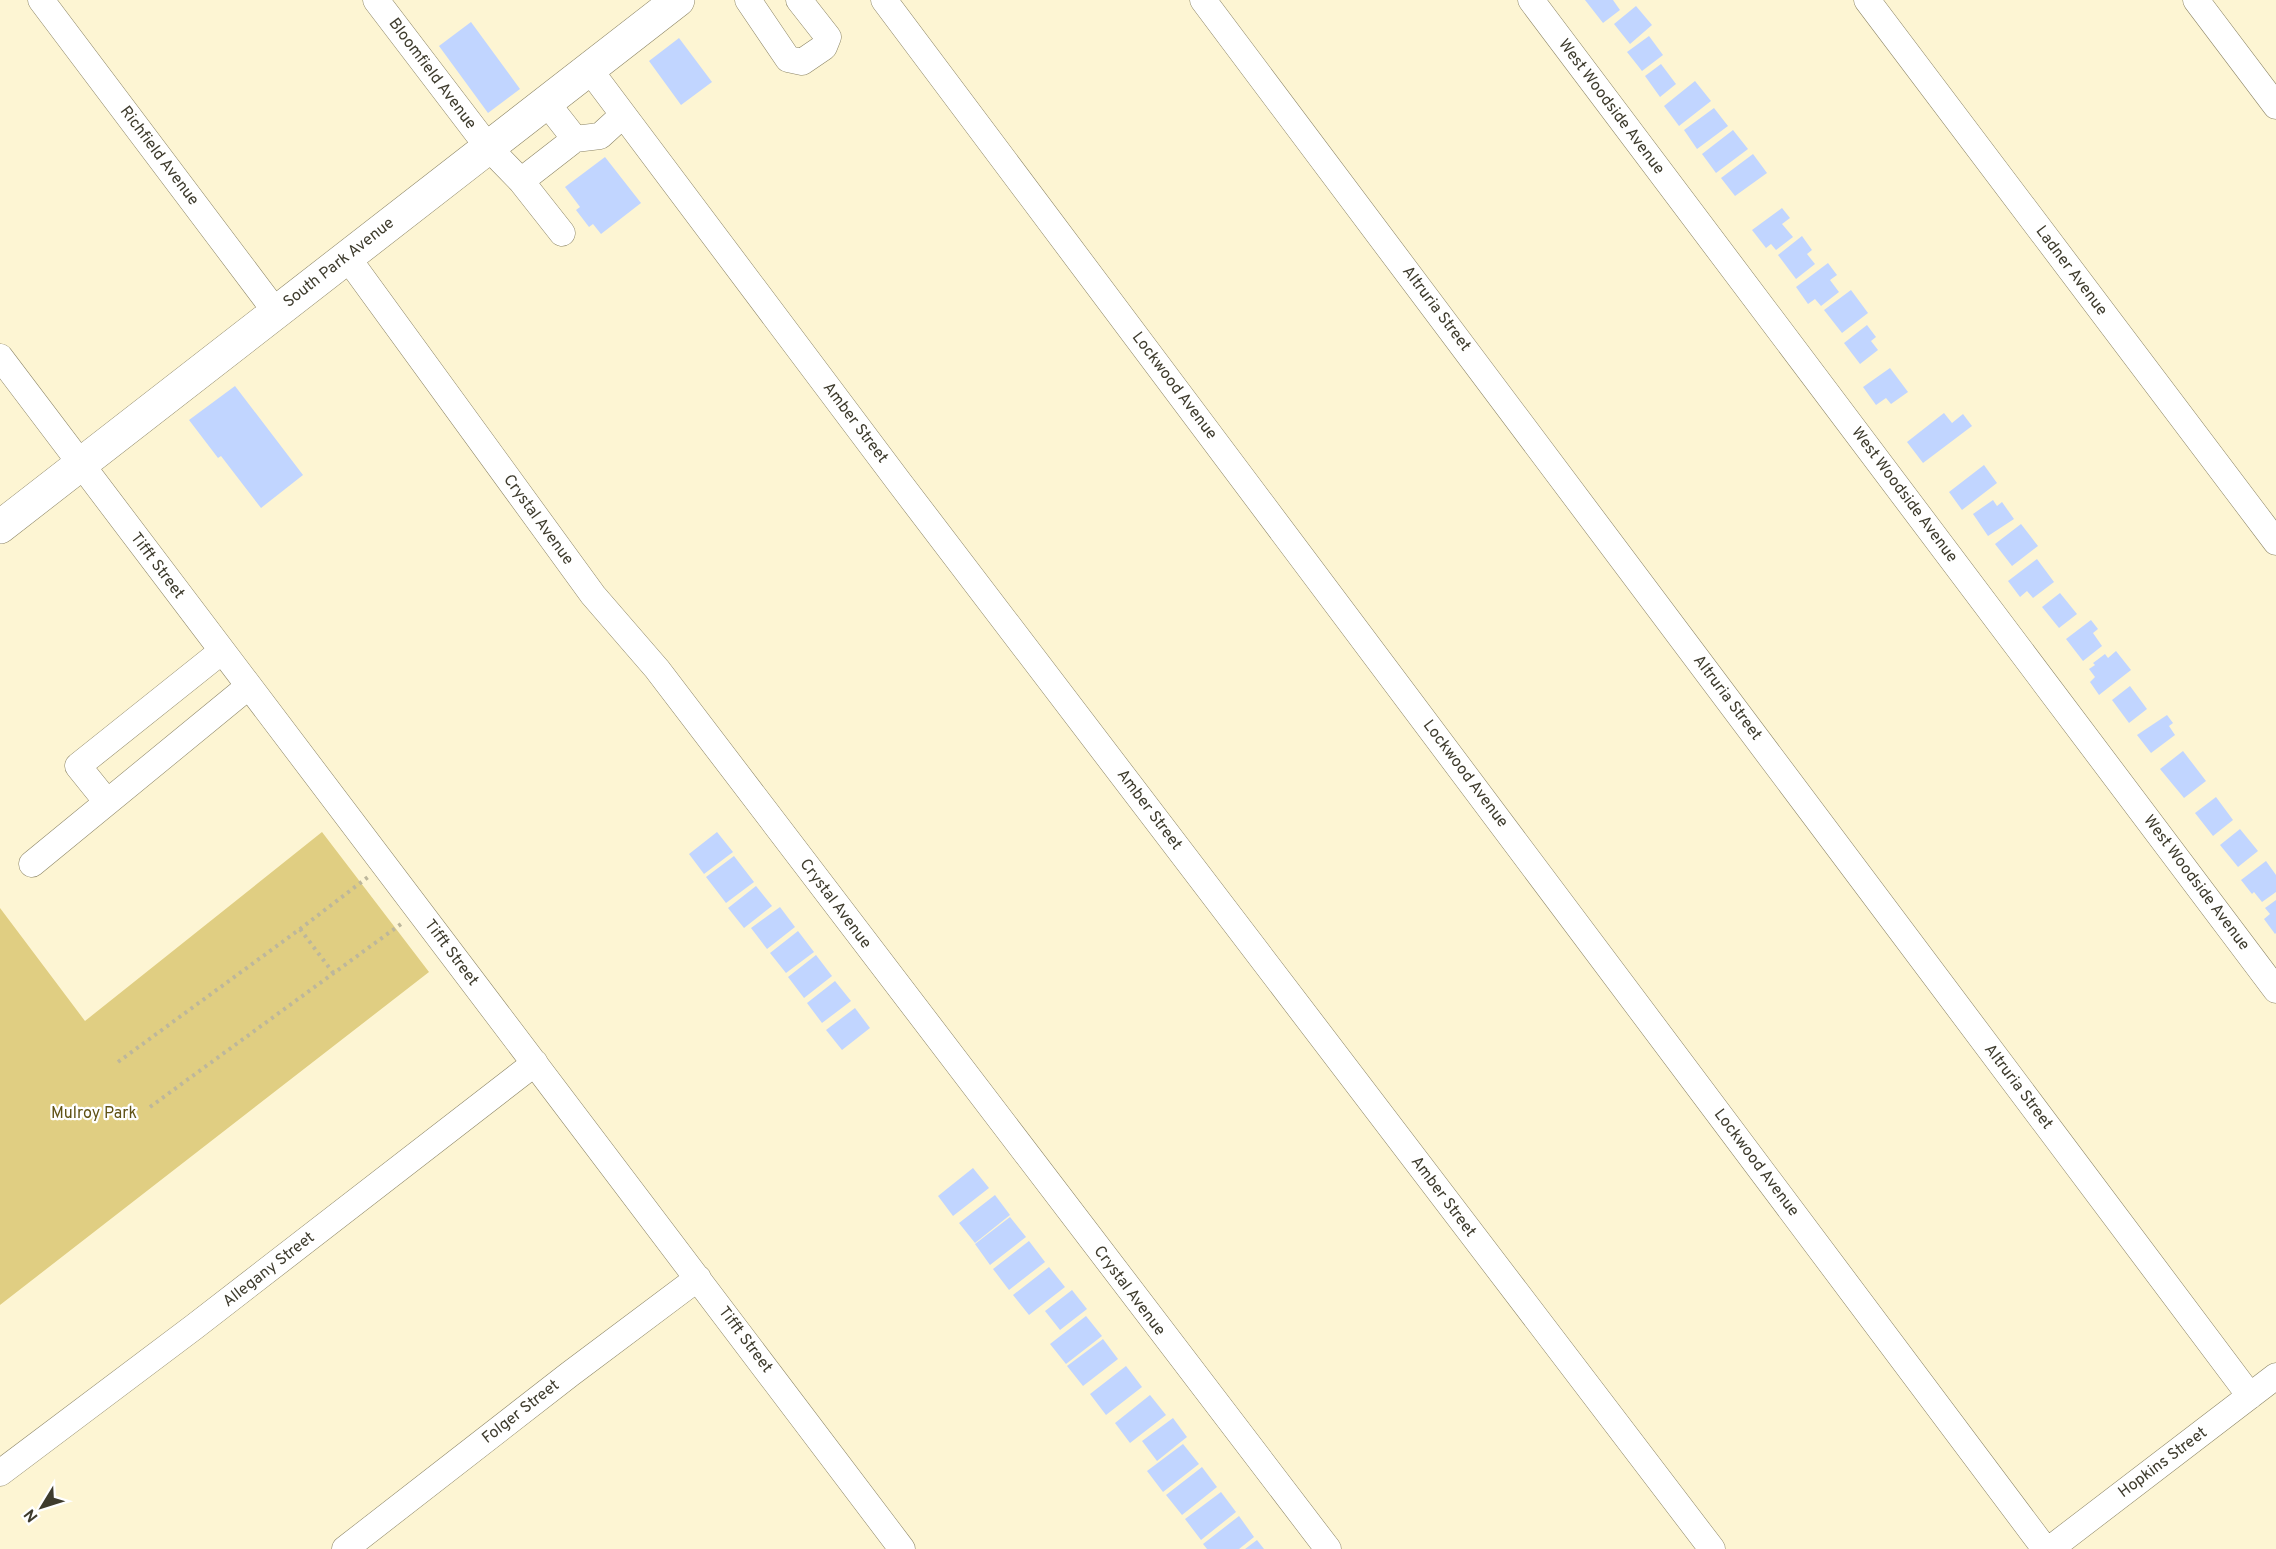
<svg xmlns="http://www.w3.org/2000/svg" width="2276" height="1549" font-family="Overpass,sans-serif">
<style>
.green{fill:#e0ce82}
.building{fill:#c1d5ff}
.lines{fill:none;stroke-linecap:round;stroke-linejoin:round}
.minor-casing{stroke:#8c8566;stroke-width:27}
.major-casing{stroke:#8c8566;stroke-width:34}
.path{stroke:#bdb79c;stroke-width:4;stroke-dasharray:3 4.5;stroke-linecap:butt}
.minor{stroke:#fff;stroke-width:26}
.major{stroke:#fff;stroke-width:33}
.labels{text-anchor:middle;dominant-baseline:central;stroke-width:4.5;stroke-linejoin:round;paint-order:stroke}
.street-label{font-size:16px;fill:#3e3b2d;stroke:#fff}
.park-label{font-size:16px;fill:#605215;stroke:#fff}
</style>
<rect width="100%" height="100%" fill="#fdf5d3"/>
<path class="green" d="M322,832L429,972L0,1305V908L85,1021Z"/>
<path class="building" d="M1585,0H1613L1620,10L1603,23Z
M1636,6L1652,25L1630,44L1614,24Z
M471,22L520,89L488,113L439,46Z
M1649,36L1663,55L1642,71L1627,52Z
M679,38L712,82L681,105L649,61Z
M1661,64L1676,84L1660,97L1645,76Z
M1695,81L1711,101L1679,126L1664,106Z
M1714,108L1728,126L1697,149L1684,130Z
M1733,130L1748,149L1716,173L1702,154Z
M1753,154L1767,173L1735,196L1721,178Z
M605,157L641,203L601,234L593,224L589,227L576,210L580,207L565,187Z
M1782,208L1790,218L1782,224L1793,237L1776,250L1771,244L1766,248L1752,230Z
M1802,236L1812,250L1807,254L1815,264L1796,279L1778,255Z
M1828,263L1837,275L1830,280L1839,292L1821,306L1815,299L1808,304L1796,287Z
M1851,290L1868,313L1842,333L1824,310Z
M1867,325L1876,337L1871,341L1878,350L1860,364L1844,343Z
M1890,368L1908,392L1891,404L1886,398L1876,405L1863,387Z
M235,386L303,475L261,508L221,456L218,458L189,420Z
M1944,413L1952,423L1963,414L1972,426L1923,463L1907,442Z
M1984,465L1997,483L1962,510L1949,492Z
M1993,500L1997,506L2002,502L2014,519L1988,536L1973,514Z
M2021,524L2038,546L2012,566L1995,544Z
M2037,559L2054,582L2033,598L2027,591L2020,597L2008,581Z
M2060,593L2077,614L2059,628L2042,607Z
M2091,620L2098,629L2093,633L2102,646L2083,661L2066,639Z
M2116,651L2131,670L2099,695L2090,682L2095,677L2089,669L2095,665L2093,663L2105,654L2108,658Z
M2130,686L2147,709L2129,723L2112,700Z
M2167,715L2173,723L2169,726L2175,735L2151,753L2137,735Z
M2183,751L2206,781L2184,798L2160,769Z
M2216,797L2233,820L2213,836L2195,813Z
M2240,829L2258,851L2238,867L2220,845Z
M717,832L733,852L704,874L689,854Z
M734,856L754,882L726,903L706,877Z
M2266,861L2276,875V892L2262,902L2254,892L2252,894L2241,880Z
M756,886L772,906L744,928L728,908Z
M2276,900V933L2275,934L2264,919L2270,914L2265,908Z
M780,907L795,927L767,949L751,928Z
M798,931L814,952L786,973L770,953Z
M816,955L832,976L804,998L788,977Z
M835,981L851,1001L822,1023L807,1003Z
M855,1008L870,1028L842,1050L826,1030Z
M973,1168L989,1188L953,1216L938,1196Z
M995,1195L1010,1215L975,1243L959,1223Z
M1010,1217L1026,1237L990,1265L975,1244Z
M1029,1241L1045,1262L1009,1290L993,1269Z
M1049,1267L1065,1287L1029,1315L1013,1295Z
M1072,1290L1087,1309L1060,1330L1045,1311Z
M1086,1316L1102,1336L1066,1364L1050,1344Z
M1103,1339L1118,1359L1083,1386L1067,1366Z
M1126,1366L1142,1387L1106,1415L1090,1394Z
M1150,1395L1166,1415L1130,1443L1115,1423Z
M1173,1418L1187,1437L1157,1461L1142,1441Z
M1183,1444L1199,1464L1163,1492L1147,1471Z
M1202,1467L1217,1487L1182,1515L1166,1495Z
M1221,1492L1236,1512L1201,1540L1185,1519Z
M1239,1516L1254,1537L1239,1549H1207L1203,1544Z
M1257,1540L1264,1549H1245Z"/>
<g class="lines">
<defs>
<path id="minor" d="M41,0L276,312
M376,0L488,147L521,181L562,233
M748,0L788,59L802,62L824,47L828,37L799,0
M884,0L2045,1549
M1203,0L2250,1396
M1531,0L2276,990
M1867,0L2276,542
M2196,0L2276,106
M589,69L899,482L1712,1549
M546,102L575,139
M521,181L575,139L600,136L623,115
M347,257L593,595L657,669L1328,1549
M0,357L902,1549
M107,802L78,766L222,651
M32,864L249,686
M0,1473L194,1327L535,1063
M345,1549L570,1374L698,1278
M2050,1549L2276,1376"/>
<path id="major" d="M0,527L678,0"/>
</defs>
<use href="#minor" class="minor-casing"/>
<use href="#major" class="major-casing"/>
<path class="path" d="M300,929L334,974
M118,1062L300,929L368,877
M150,1107L401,924"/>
<use href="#minor" class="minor"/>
<use href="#major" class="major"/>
</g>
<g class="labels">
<g class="street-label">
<text transform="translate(432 74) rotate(53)">Bloomfield Avenue</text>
<text transform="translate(1611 107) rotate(53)">West Woodside Avenue</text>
<text transform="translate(159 156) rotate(53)">Richfield Avenue</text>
<text transform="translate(339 263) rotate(-38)">South Park Avenue</text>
<text transform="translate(2071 271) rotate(53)">Ladner Avenue</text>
<text transform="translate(1436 309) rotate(53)">Altruria Street</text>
<text transform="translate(1174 386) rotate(53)">Lockwood Avenue</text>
<text transform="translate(855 423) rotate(53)">Amber Street</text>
<text transform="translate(1904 495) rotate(53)">West Woodside Avenue</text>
<text transform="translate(538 520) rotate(54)">Crystal Avenue</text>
<text transform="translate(157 566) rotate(53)">Tifft Street</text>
<text transform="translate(1727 698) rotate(53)">Altruria Street</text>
<text transform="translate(1465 774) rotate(53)">Lockwood Avenue</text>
<text transform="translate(1149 810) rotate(53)">Amber Street</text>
<text transform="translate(2196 883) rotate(53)">West Woodside Avenue</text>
<text transform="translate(835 904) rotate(53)">Crystal Avenue</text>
<text transform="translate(451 953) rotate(53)">Tifft Street</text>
<text transform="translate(2018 1087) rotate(53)">Altruria Street</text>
<text transform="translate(1756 1163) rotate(53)">Lockwood Avenue</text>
<text transform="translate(1443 1197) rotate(53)">Amber Street</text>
<text transform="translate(269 1270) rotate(-38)">Allegany Street</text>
<text transform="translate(1129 1291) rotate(53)">Crystal Avenue</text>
<text transform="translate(745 1340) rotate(53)">Tifft Street</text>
<text transform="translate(521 1412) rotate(-38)">Folger Street</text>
<text transform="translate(2163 1463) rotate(-37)">Hopkins Street</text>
</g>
<g class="park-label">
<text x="94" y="1114">Mulroy Park</text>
</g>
</g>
<g transform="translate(42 1507) rotate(232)" stroke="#ffffff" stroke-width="4.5" paint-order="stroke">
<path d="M0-4.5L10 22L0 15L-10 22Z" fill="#3e3b2d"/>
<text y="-9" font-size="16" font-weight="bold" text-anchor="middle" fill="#3e3b2d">N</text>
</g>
</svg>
